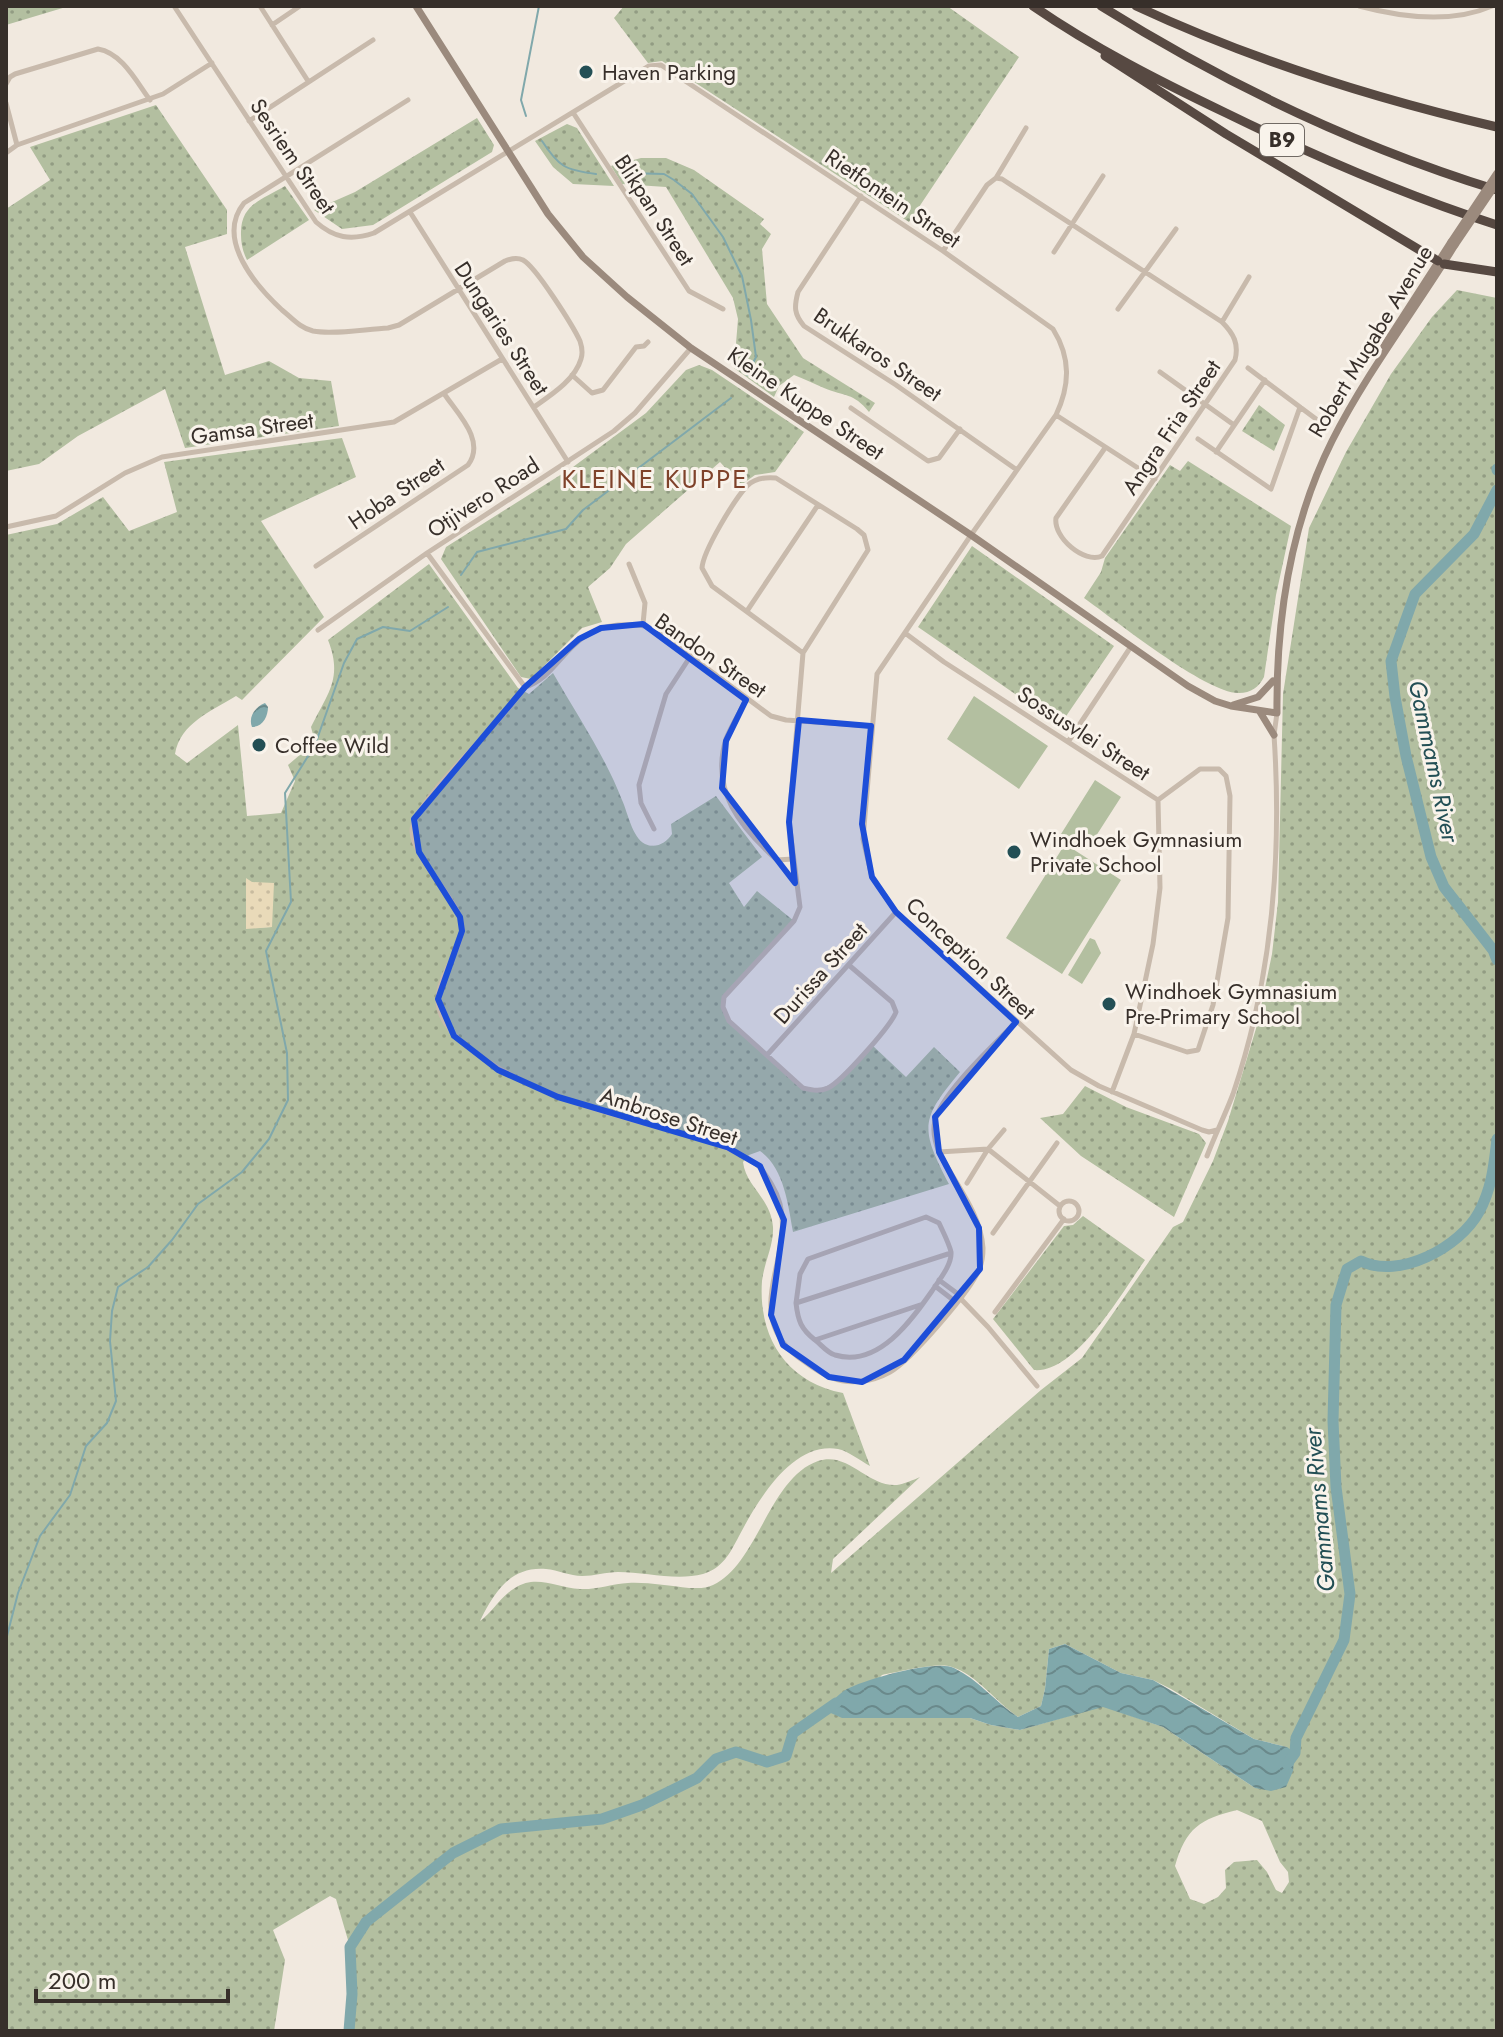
<svg xmlns="http://www.w3.org/2000/svg" width="1503" height="2037" font-family="Jost,sans-serif">
<style>
.grass{fill:url(#grass-dots);fill-rule:evenodd}
.sand{fill:url(#sand-dots)}
.green{fill:#b3bfa0}
.water{fill:url(#water-waves)}
.lines{fill:none;stroke-linecap:round;stroke-linejoin:round}
.stream{stroke:#80a8ab;stroke-width:2}
.river{stroke:#80a8ab;stroke-width:11}
.street{stroke:#c8baac;stroke-width:5}
.secondary{stroke:#9b8a7d;stroke-width:7}
.highway{stroke:#574942;stroke-width:9}
.secondary-bridge{stroke:#9b8a7d;stroke-width:7}
.marked{fill:#1d4ed8;fill-opacity:0.2;stroke:#1d4ed8;stroke-width:6;stroke-linejoin:round}
.poi-dot{fill:#234f55;stroke:#f9f3eb;stroke-width:3}
.labels{text-anchor:middle;dominant-baseline:central;stroke-width:6;stroke-linejoin:round;paint-order:stroke}
.shield{fill:#f9f3eb;stroke:#716a64;stroke-width:2}
.shield-label{font-size:20px;font-weight:bold;fill:#372f2a}
.poi-label{font-size:22px;fill:#372f2a;stroke:#f9f3eb;text-anchor:start}
.street-label{font-size:22px;fill:#372f2a;stroke:#f9f3eb}
.water-label{font-size:24px;font-style:italic;fill:#234f55;stroke:#f9f3eb}
.quarter-label{font-size:26px;letter-spacing:2px;fill:#7f422a;stroke:#f9f3eb}
</style>
<defs>
<pattern id="grass-dots" width="8" height="8" patternUnits="userSpaceOnUse" patternTransform="scale(2)"><rect width="8" height="8" fill="#b3bfa0"/><path d="M2 2h.1M6 6h.1" fill="none" stroke="#929c83" stroke-width="1.8" stroke-linecap="round"/></pattern>
<pattern id="sand-dots" width="8" height="8" patternUnits="userSpaceOnUse" patternTransform="scale(2)"><rect width="8" height="8" fill="#e9dab9"/><path d="M2 2h.1M6 6h.1" fill="none" stroke="#c8bb9f" stroke-width="1.8" stroke-linecap="round"/></pattern>
<pattern id="water-waves" width="16" height="10" patternUnits="userSpaceOnUse" patternTransform="scale(2)"><rect width="16" height="10" fill="#80a8ab"/><path d="M0 5q4-4 8 0t8 0" fill="none" stroke="#6a898b"/></pattern>
</defs>
<rect width="100%" height="100%" fill="#f1e9df"/>
<path class="grass" d="M6,6H66V7L6,25Z
M624,6H947L1019,57L909,222L662,61L648,63L614,18Z
M156,105L227,210V234L185,247L225,375L269,361L299,378L331,381L339,426L185,448L165,389L78,436L39,464L6,471V209L50,180L30,147Z
M477,118L494,145L492,152L373,225L342,229L314,210L355,192Z
M567,124L577,128L614,186L573,184L553,167L535,141Z
M641,158H666L694,170L764,219L760,224L771,234L762,249L767,304L803,358L875,403L869,412C853,392 845,397 824,388C814,384 805,379 794,375L779,386L774,397L734,368L738,319L733,298L666,187L622,184L611,166Z
M285,186L309,220L247,260C243,252 241,244 241,235C240,204 262,200 285,186Z
M1457,290L1497,298V2031H349L352,1994L350,1947L336,1899L330,1896L273,1930L285,1960L274,2031H6V535L57,524L103,497L129,531L177,512L164,462L342,438L356,477L261,521L324,617L242,700L236,696C212,711 180,723 175,754L187,763L238,725L247,816L281,813L295,781L288,765L315,742L311,727C328,693 343,678 328,640L429,564L518,688L529,694L553,673C577,715 605,756 622,800C628,813 632,837 645,844C656,849 666,843 672,834L671,824L716,796L762,857L729,883L744,907L757,891L794,921L724,997L723,1007L729,1021L803,1088C835,1095 851,1066 872,1045L906,1077L934,1047L960,1072C920,1120 920,1128 949,1184L793,1232C788,1204 784,1168 760,1151L749,1155L743,1162C746,1187 771,1198 773,1227C774,1245 764,1263 762,1281C758,1337 786,1382 843,1393L870,1466C861,1461 848,1451 838,1449C792,1441 757,1502 739,1536C730,1553 723,1568 703,1574C676,1581 645,1572 618,1572C606,1572 594,1576 582,1576C570,1576 558,1570 546,1569C510,1566 494,1593 480,1621C492,1613 501,1596 515,1588C537,1574 556,1588 580,1589C595,1590 612,1584 628,1583C648,1582 669,1586 689,1588C698,1588 705,1589 713,1585C758,1564 769,1478 818,1461C849,1451 867,1487 897,1485C904,1484 913,1480 920,1477L833,1559L831,1573L1041,1390L1082,1358L1173,1227L1183,1222L1213,1161L1228,1121L1258,1022L1272,954L1278,902L1283,694L1309,528L1346,452L1391,374L1432,317ZM246,879L251,882L272,927L246,928ZM1065,1644L1121,1673L1153,1680L1171,1689L1254,1739L1287,1747L1255,1788L1163,1727L1103,1706L1020,1730L991,1725L970,1718H842L882,1675C899,1672 937,1662 952,1667C977,1675 996,1702 1018,1717L1041,1706L1045,1689L1049,1649ZM1237,1810L1262,1821L1280,1862L1288,1872L1289,1882L1282,1893L1276,1890L1267,1872L1257,1860L1234,1862L1225,1870L1226,1888L1218,1897L1204,1904L1190,1899L1175,1866C1186,1828 1200,1819 1237,1810Z
M699,365L712,370L804,432L775,472L755,475L741,485L720,462L626,544L610,568L588,587L602,622L582,628L531,679L521,677L441,559L446,547L573,467L646,413L686,370Z
M1259,405L1285,425L1274,451L1242,431Z
M1188,461L1291,526L1276,595L1264,677C1259,687 1251,693 1239,693C1207,694 1115,620 1084,598L1101,572L1105,558L1170,465L1180,471Z
M972,546L1114,646L1060,725L918,627Z
M1085,1086L1126,1107L1199,1134L1206,1143L1174,1217L1081,1156L1040,1118L1063,1114Z
M1083,1216L1145,1260C1123,1291 1076,1374 1034,1370L993,1319L1064,1226L1073,1225Z"/>
<path class="sand" d="M246,878L252,882L274,883L272,927L246,929Z"/>
<path class="green" d="M974,696L1048,746L1019,789L947,739Z
M1095,780L1121,797L1087,850L1061,834Z
M1065,844L1121,880L1062,974L1006,938Z
M1090,938L1095,940L1101,953L1082,984L1068,975Z"/>
<path class="water" d="M265,703L268,707C268,716 263,727 252,727C248,717 255,707 265,703Z
M1065,1644L1121,1673L1153,1680L1254,1739L1287,1747L1295,1753L1293,1771L1286,1787L1271,1791L1255,1788L1163,1727L1103,1707L1020,1730L991,1725L970,1718H842L824,1710C831,1703 838,1694 847,1689C866,1679 936,1659 954,1668C979,1680 995,1702 1018,1717L1041,1706L1045,1689L1049,1649Z"/>
<g class="lines">
<path class="stream" d="M526,116L521,100L539,6
M542,141C559,167 565,170 596,174
M627,173L664,174L674,180L692,194L723,237L742,276L751,320L756,357L747,375
M461,575L477,552L566,529L583,510L731,398
M6,1640L18,1593L40,1536L70,1495L86,1446L107,1423L116,1401L110,1341L112,1311L118,1287L148,1267L172,1240L198,1204L242,1172L269,1139L288,1100L287,1053L266,951L291,902L285,793L315,745L344,663L357,639L383,627L410,631L448,607"/>
<path class="river" d="M1497,469V470
M1497,490L1474,534L1415,594L1391,661L1395,697L1406,756L1431,857L1444,887L1493,950L1497,960
M1287,1764L1295,1753L1296,1738L1344,1640L1350,1594L1336,1487L1333,1421L1336,1305L1347,1269L1361,1261C1399,1280 1460,1247 1479,1212C1492,1188 1494,1165 1497,1139
M349,2031L352,1994L350,1947L366,1922L453,1853L501,1829L602,1819L642,1805L697,1778L716,1759L736,1752L767,1762L786,1756L793,1733L836,1703"/>
<path class="street" d="M174,6L316,222C334,238 351,241 374,233L649,66L661,65L943,251L1053,329C1071,358 1070,385 1056,415L971,535L877,674L863,839L872,877L896,912L1071,1070L1099,1086L1202,1130L1209,1132L1217,1130
M260,6L308,81
M1359,6C1400,17 1451,24 1492,6
M272,25L300,6
M6,84L10,77L15,74L98,49C122,53 136,81 150,100
M408,100L244,203C215,239 256,286 282,310C292,318 300,328 313,331C333,335 366,329 388,328L399,325L505,261C512,258 517,257 523,260C536,267 573,326 580,341C582,347 583,353 581,359C575,380 551,395 534,407
M6,103L17,145
M574,114L689,291L723,309
M249,121L373,40
M6,153L17,145L163,94L212,63
M996,178L1026,128
M861,196L798,292C794,307 794,314 804,326L896,385L1017,470
M410,212L568,462
M943,251L987,185L996,178L1002,179L1222,322C1234,334 1239,344 1235,360L1102,556C1084,564 1053,537 1056,518L1105,448
M1054,252L1103,176
M1118,309L1176,229
M1222,322L1249,277
M1248,368L1316,419
M1160,372L1234,425
M572,375L592,393L603,390L636,347L644,346L648,342
M851,408L928,461L939,458L960,429
M1056,415L1155,479
M1198,439L1271,489L1300,407
M1216,452L1265,380
M6,527L56,516L125,473L162,457L394,422L502,359
M427,553L525,687C560,677 566,630 618,625C636,624 646,624 661,634L771,716L786,720L871,726
M629,564L645,603L643,624
M316,566L468,465C486,441 458,414 445,395
M747,611L818,505
M318,630L427,553L614,431L635,413L691,348
M905,633L944,662L1158,800L1160,888L1153,944L1134,1034L1112,1092
M803,653L712,586L702,568C703,551 734,500 747,486C755,478 766,477 776,478L857,529L864,535L868,550L803,653L789,822L800,907L794,921L724,997L723,1007L729,1021L803,1088C812,1090 819,1092 828,1088C841,1082 891,1026 896,1012L892,1002L850,966
M525,687C505,721 412,801 412,831C413,862 465,903 462,931C459,954 438,976 438,1000C438,1020 455,1037 469,1048C522,1089 587,1108 651,1125C687,1136 725,1142 756,1164C763,1169 767,1177 772,1185C808,1244 734,1309 798,1357C809,1365 820,1374 832,1378C850,1385 872,1382 890,1372C910,1361 973,1289 980,1267C982,1262 983,1253 983,1248C981,1213 954,1182 939,1152C935,1142 932,1132 935,1121C941,1093 995,1044 1016,1022
M746,700C740,712 731,726 726,739C710,791 741,828 777,860L793,859
M1068,742L1130,648
M654,829L641,803L639,785L666,694L690,657
M1134,1034L1187,1052L1198,1050L1213,1005L1228,918L1230,796L1226,776L1219,769H1200L1158,800
M767,1055L896,912
M939,1152L988,1149L1060,1206
M1207,1156C1215,1135 1225,1115 1233,1094C1272,979 1282,855 1274,735L1277,713
M967,1183L988,1149L1004,1130
M1059 1211a10 10 0 1 1 20 0a10 10 0 1 1-20 0Z
M993,1233L1057,1143
M939,1280L962,1297
M935,1286L957,1303
M960,1298L988,1327L1037,1386
M796,1303C798,1321 801,1329 815,1340C822,1345 826,1352 835,1355C878,1368 911,1321 932,1291C939,1280 952,1265 951,1252C949,1243 943,1232 939,1223L926,1217L808,1259L800,1274L796,1303L951,1253
M995,1312L1064,1219
M815,1340L920,1305"/>
<path class="secondary" d="M416,6L548,214L583,257L627,297L691,348L971,535L1188,686L1215,701L1231,706L1277,713C1276,620 1290,525 1332,441C1367,372 1415,310 1455,245
M1384,346L1451,242
M1233,705L1258,697L1273,681
M1260,712L1274,735"/>
<path class="highway" d="M1033,6C1094,48 1159,81 1226,113C1314,156 1404,195 1497,225
M1101,6C1224,83 1358,147 1497,190
M1136,6C1252,60 1372,98 1497,127
M1105,56L1226,134L1438,261
M1444,264L1497,272"/>
<path class="secondary-bridge" d="M1451,242L1497,173
M1455,245L1497,183"/>
</g>
<path class="marked" d="M643,624L746,700L726,741L722,788L795,883L789,822L799,720L871,726L862,824L872,877L896,912L1016,1022L935,1117L939,1152L979,1228L980,1269L904,1360L862,1382L829,1377L783,1345L771,1315L784,1220L760,1166L727,1147L558,1097L498,1070L454,1036L438,999L462,931L460,917L419,852L414,819L525,687L579,639L601,628Z"/>
<g class="poi-dot">
<circle cx="586" cy="72" r="8"/>
<circle cx="259" cy="745" r="8"/>
<circle cx="1014" cy="852" r="8"/>
<circle cx="1109" cy="1004" r="8"/>
</g>
<g class="labels">
<rect class="shield" x="1260" y="124" width="44" height="32" rx="6"/>
<g class="shield-label">
<text x="1282" y="140">B9</text>
</g>
<g class="poi-label">
<text x="602" y="72">Haven Parking</text>
<text x="275" y="745">Coffee Wild</text>
<text x="1030" y="839">Windhoek Gymnasium<tspan x="1030" dy="25">Private School</tspan></text>
<text x="1125" y="991">Windhoek Gymnasium<tspan x="1125" dy="25">Pre-Primary School</tspan></text>
</g>
<g class="street-label">
<text transform="translate(293 156) rotate(56)">Sesriem Street</text>
<text transform="translate(893 198) rotate(34)">Rietfontein Street</text>
<text transform="translate(655 210) rotate(57)">Blikpan Street</text>
<text transform="translate(502 328) rotate(57)">Dungaries Street</text>
<text transform="translate(1370 341) rotate(-59)">Robert Mugabe Avenue</text>
<text transform="translate(878 354) rotate(34)">Brukkaros Street</text>
<text transform="translate(806 403) rotate(34)">Kleine Kuppe Street</text>
<text transform="translate(1171 427) rotate(-56)">Angra Fria Street</text>
<text transform="translate(252 428) rotate(-8)">Gamsa Street</text>
<text transform="translate(396 493) rotate(-34)">Hoba Street</text>
<text transform="translate(483 497) rotate(-33)">Otjivero Road</text>
<text transform="translate(711 655) rotate(35)">Bandon Street</text>
<text transform="translate(1084 733) rotate(33)">Sossusvlei Street</text>
<text transform="translate(971 958) rotate(43)">Conception Street</text>
<text transform="translate(820 973) rotate(-48)">Durissa Street</text>
<text transform="translate(669 1116) rotate(18)">Ambrose Street</text>
</g>
<g class="water-label">
<text transform="translate(1434 761) rotate(78)">Gammams River</text>
<text transform="translate(1319 1510) rotate(-95)">Gammams River</text>
</g>
<g class="quarter-label">
<text x="655" y="479">KLEINE KUPPE</text>
</g>
</g>
<rect width="1503" height="2037" fill="none" stroke="#372f2a" stroke-width="16"/>
<path d="M36 1989v12h192v-12" fill="none" stroke="#372f2a" stroke-width="4"/>
<text x="48" y="1989" font-size="24" fill="#372f2a" stroke="#f9f3eb" stroke-width="6" paint-order="stroke">200 m</text>
</svg>
